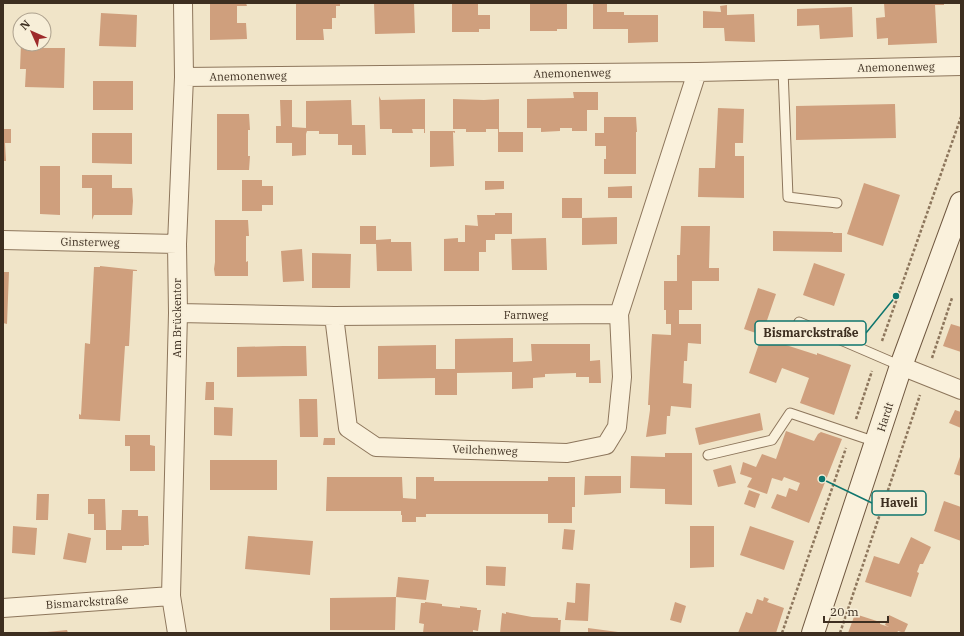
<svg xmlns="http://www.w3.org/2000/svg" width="964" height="636" font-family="'IBM Plex Serif',serif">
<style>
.building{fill:#cf9f7d}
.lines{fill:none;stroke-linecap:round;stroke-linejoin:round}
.lane-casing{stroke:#8d765c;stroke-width:11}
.street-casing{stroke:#8d765c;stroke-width:20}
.secondary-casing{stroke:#6f573f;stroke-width:24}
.path{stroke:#8d765c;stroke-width:2.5;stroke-dasharray:3 2;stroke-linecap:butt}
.lane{stroke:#faf1dc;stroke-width:9}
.street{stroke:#faf1dc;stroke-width:18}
.secondary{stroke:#faf1dc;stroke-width:22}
.labels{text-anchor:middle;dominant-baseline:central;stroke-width:3;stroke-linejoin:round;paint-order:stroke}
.street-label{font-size:11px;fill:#3d2e20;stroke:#f7eed8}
.leader{fill:none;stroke:#0f766e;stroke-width:1.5}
.callout-dot{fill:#0f766e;stroke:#f7eed8;stroke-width:1.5}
.callout{fill:#f7eed8;stroke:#0f766e;stroke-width:1.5}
.callout-label{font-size:12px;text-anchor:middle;font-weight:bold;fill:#3d2e20}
</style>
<rect width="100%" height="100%" fill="#f0e4c8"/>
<path class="building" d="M210,3H246L247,6H237V23H246L247,39L210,40Z
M296,3H340V6H336V18H332V29H323L324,40H296Z
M374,3H414L415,33L375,34Z
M452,3H478V15H490V29H479V32H452Z
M530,3H567V29H557V31H530Z
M593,3H607V12H624V15H658V42L628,43V29H593Z
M884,3H944V5H935L937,43L888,45V38L877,39L876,18L885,17Z
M727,5V15L754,14L755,42L725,41L724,28H703V11L721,12L720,6Z
M852,7L853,37L820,39L819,25L797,26V9Z
M101,13L137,15L136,47L99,46Z
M21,44H41V48H65L64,88L25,87L26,69H20Z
M93,81H133V110H93Z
M573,92H598V110H587V131H572V128H560V131L541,132V128H527V99L574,98Z
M379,96L381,100L425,99V133H424V129H412L413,133H392V129H380Z
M453,99L484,100L499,99V132H523V152H498V129H486V132H466V129H453Z
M280,100H292V127L306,128V101L351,100L352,125H365L366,155H352V145H338V134H319V131H307L306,134V155L292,156V143H276V126H281Z
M895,104L896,138L796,140V106Z
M718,108L744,109L743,143H735V156H744V198L698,197L699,168H715Z
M217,114H249L250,130H248V156H250L249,170H217Z
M604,117H636L637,132H636V174H604V159H606V146H595V133H604Z
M3,129H11V143H5L6,161H3Z
M430,131H455V133L453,132L454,166L430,167Z
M92,133H132V164L92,163Z
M40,166H60V215L40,214Z
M82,175H112V188H132L133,201L132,215H94L92,220V188H82Z
M242,180H262V186H273V205H262V211H242Z
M485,181H504V189L485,190Z
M864,183L900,195L883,246L847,234Z
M632,186V198H608V187Z
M562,198H582V218L617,217V244L582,245V218H562Z
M495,213H512V234H495V240H486V252H479V271H444V239L458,238V242H465V225L478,226L477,215H495Z
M215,220H248L249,236H246V262L248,261V276H215L214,269L215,262Z
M360,226H376V240L391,239V242H411L412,271H377L376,244H360Z
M681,226H710L709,268H719V281H692V310H679V324H701V344L688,343L687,361H684L683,383L692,384L691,408L671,406L670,416H667L666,434L646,437L650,410V405H648L652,334L671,335V324H666V310H664V281H677V255H680Z
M773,231L833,232V233H842V252L773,251Z
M546,238L547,270H512L511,239Z
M302,249L304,281L283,282L281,251Z
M312,253L351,254L350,288H312Z
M814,263L845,274L834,306L803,295Z
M100,266L137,270V271H133L129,346H125L120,421L79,419V414L81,415L85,343L90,344L94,267H100Z
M3,272H9L7,324L3,323Z
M758,288L776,294L762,335L744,329Z
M951,324L961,327V352L943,346Z
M762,335L769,338L768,339L789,346L817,355V353L851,365L834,415L800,403L809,378L782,368L776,383L749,373Z
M513,338V362L532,361L531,344H590V361L600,360L601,383H589V377H576V373L545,374V377L533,378V388L512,389V372L457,373V395H435V378L378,379V346L436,345V369H455V339Z
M283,346H306L307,376L237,377V347Z
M206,382H214V400H205Z
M299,399H317L318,437H300Z
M214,407L233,408L232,436L214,435Z
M955,410L961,412V428L949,423Z
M760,413L763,430L699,445L695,428Z
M786,431L814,441L818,434L821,432L842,439L809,523L771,508L777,494L786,497L789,488L797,491L800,483L784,477L782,481L772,478L767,494L747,487L752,478L740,474L743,462L756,467L762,454L776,459Z
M125,435H150V445L155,446V471H130V446H125Z
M324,438H335V445H323Z
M665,453H692V505L665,504V489L630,488L631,456L665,457Z
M961,454V476L954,474Z
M210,460H277V490H210Z
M731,465L736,483L718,487L713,470Z
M585,476H621V493L584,495Z
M327,477H402L403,498L416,499V477H434V481H548V477H575V507H572V523H548V514H426V517H416V522H402V515H401V511H326Z
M749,490L760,494L755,508L744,504Z
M37,494H49L48,520H36Z
M88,499H105L106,530H94V514H88Z
M944,501L961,507V541L934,531Z
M122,510H138V516H148L149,545H144V546H122V550H106V530H121Z
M13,526L37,528L35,555L12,553Z
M690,526H714V567L690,568Z
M750,526L794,541L784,570L740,555Z
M564,529L575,530L573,550L562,549Z
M68,533L91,538L86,563L63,559Z
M248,536L313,541L310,575L245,569Z
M911,537L931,547L923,564H920L917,572L919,573L911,597L865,582L874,556L899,564Z
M486,566L506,567L505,586L486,585Z
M398,577L429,580L426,600L396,597Z
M576,583L590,584L588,621L565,620L567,602L575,603Z
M396,597L395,630H330V598Z
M764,597L769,599L767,602L784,608L776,633H738L746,612L752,614L757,599L763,601Z
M425,602L442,604V606L460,608V606L477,608V610H481L478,631L473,630V633H423L424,624L419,623L421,603H425Z
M675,602L686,606L681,623L670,620Z
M506,612L532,617L558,618V620H561L560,633H500L502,613L506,614Z
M855,614L880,622V624L889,627L885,625L889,615L908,624L904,633L898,631L897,633H848Z
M588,628L618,632V633H588Z
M67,630L68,633H47V632Z"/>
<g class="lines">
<defs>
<path id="lane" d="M783,70L788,197L837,203
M799,322L901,366
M708,455L772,440L790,413L876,442"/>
<path id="street" d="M184,77L697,72L961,66
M3,240L177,244
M178,313L334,316L619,314L697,72
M334,316L348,428L376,447L567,453L606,445L617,427L622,377L619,314
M901,366L961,390
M3,608L171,596
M177,633L171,596L178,313L177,244L184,77L183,3"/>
<path id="secondary" d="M813,633L901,366L961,203"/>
</defs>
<use href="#lane" class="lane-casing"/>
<use href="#street" class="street-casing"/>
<use href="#secondary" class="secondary-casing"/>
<path class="path" d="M882,341L961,117
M932,358L952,298
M856,419L872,371
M782,633L846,448
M840,633L920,395"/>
<use href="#lane" class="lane"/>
<use href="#street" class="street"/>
<use href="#secondary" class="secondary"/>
</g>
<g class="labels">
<g class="street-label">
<text transform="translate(896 67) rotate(-1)">Anemonenweg</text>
<text transform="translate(572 73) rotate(-1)">Anemonenweg</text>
<text transform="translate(248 76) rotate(-1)">Anemonenweg</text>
<text transform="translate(90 242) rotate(1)">Ginsterweg</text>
<text x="526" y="315">Farnweg</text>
<text transform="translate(177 318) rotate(-90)">Am Brückentor</text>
<text transform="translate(885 417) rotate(-72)">Hardt</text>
<text transform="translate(485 450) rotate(2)">Veilchenweg</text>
<text transform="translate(87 602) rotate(-4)">Bismarckstraße</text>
</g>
</g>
<path class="leader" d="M896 296L866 333M822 479L872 503"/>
<g class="callout-dot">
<circle cx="896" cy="296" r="4"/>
<circle cx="822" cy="479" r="4"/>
</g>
<g class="callout">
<rect x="755" y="321" width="111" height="24" rx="4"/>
<rect x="872" y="491" width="54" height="24" rx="4"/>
</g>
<g class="callout-label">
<text x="811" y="337">Bismarckstraße</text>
<text x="899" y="507">Haveli</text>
</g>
<rect width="964" height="636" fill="none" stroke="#3d2e20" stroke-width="8"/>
<g transform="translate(32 32) rotate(315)"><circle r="19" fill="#f7eed8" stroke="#ada18e"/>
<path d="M0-3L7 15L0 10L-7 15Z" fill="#9e2a2b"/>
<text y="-6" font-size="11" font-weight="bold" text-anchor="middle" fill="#3d2e20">N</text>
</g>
<path d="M824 616v6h64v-6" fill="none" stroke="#3d2e20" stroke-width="2"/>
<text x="830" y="616" font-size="12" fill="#3d2e20" stroke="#f7eed8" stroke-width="3" paint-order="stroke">20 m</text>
</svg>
